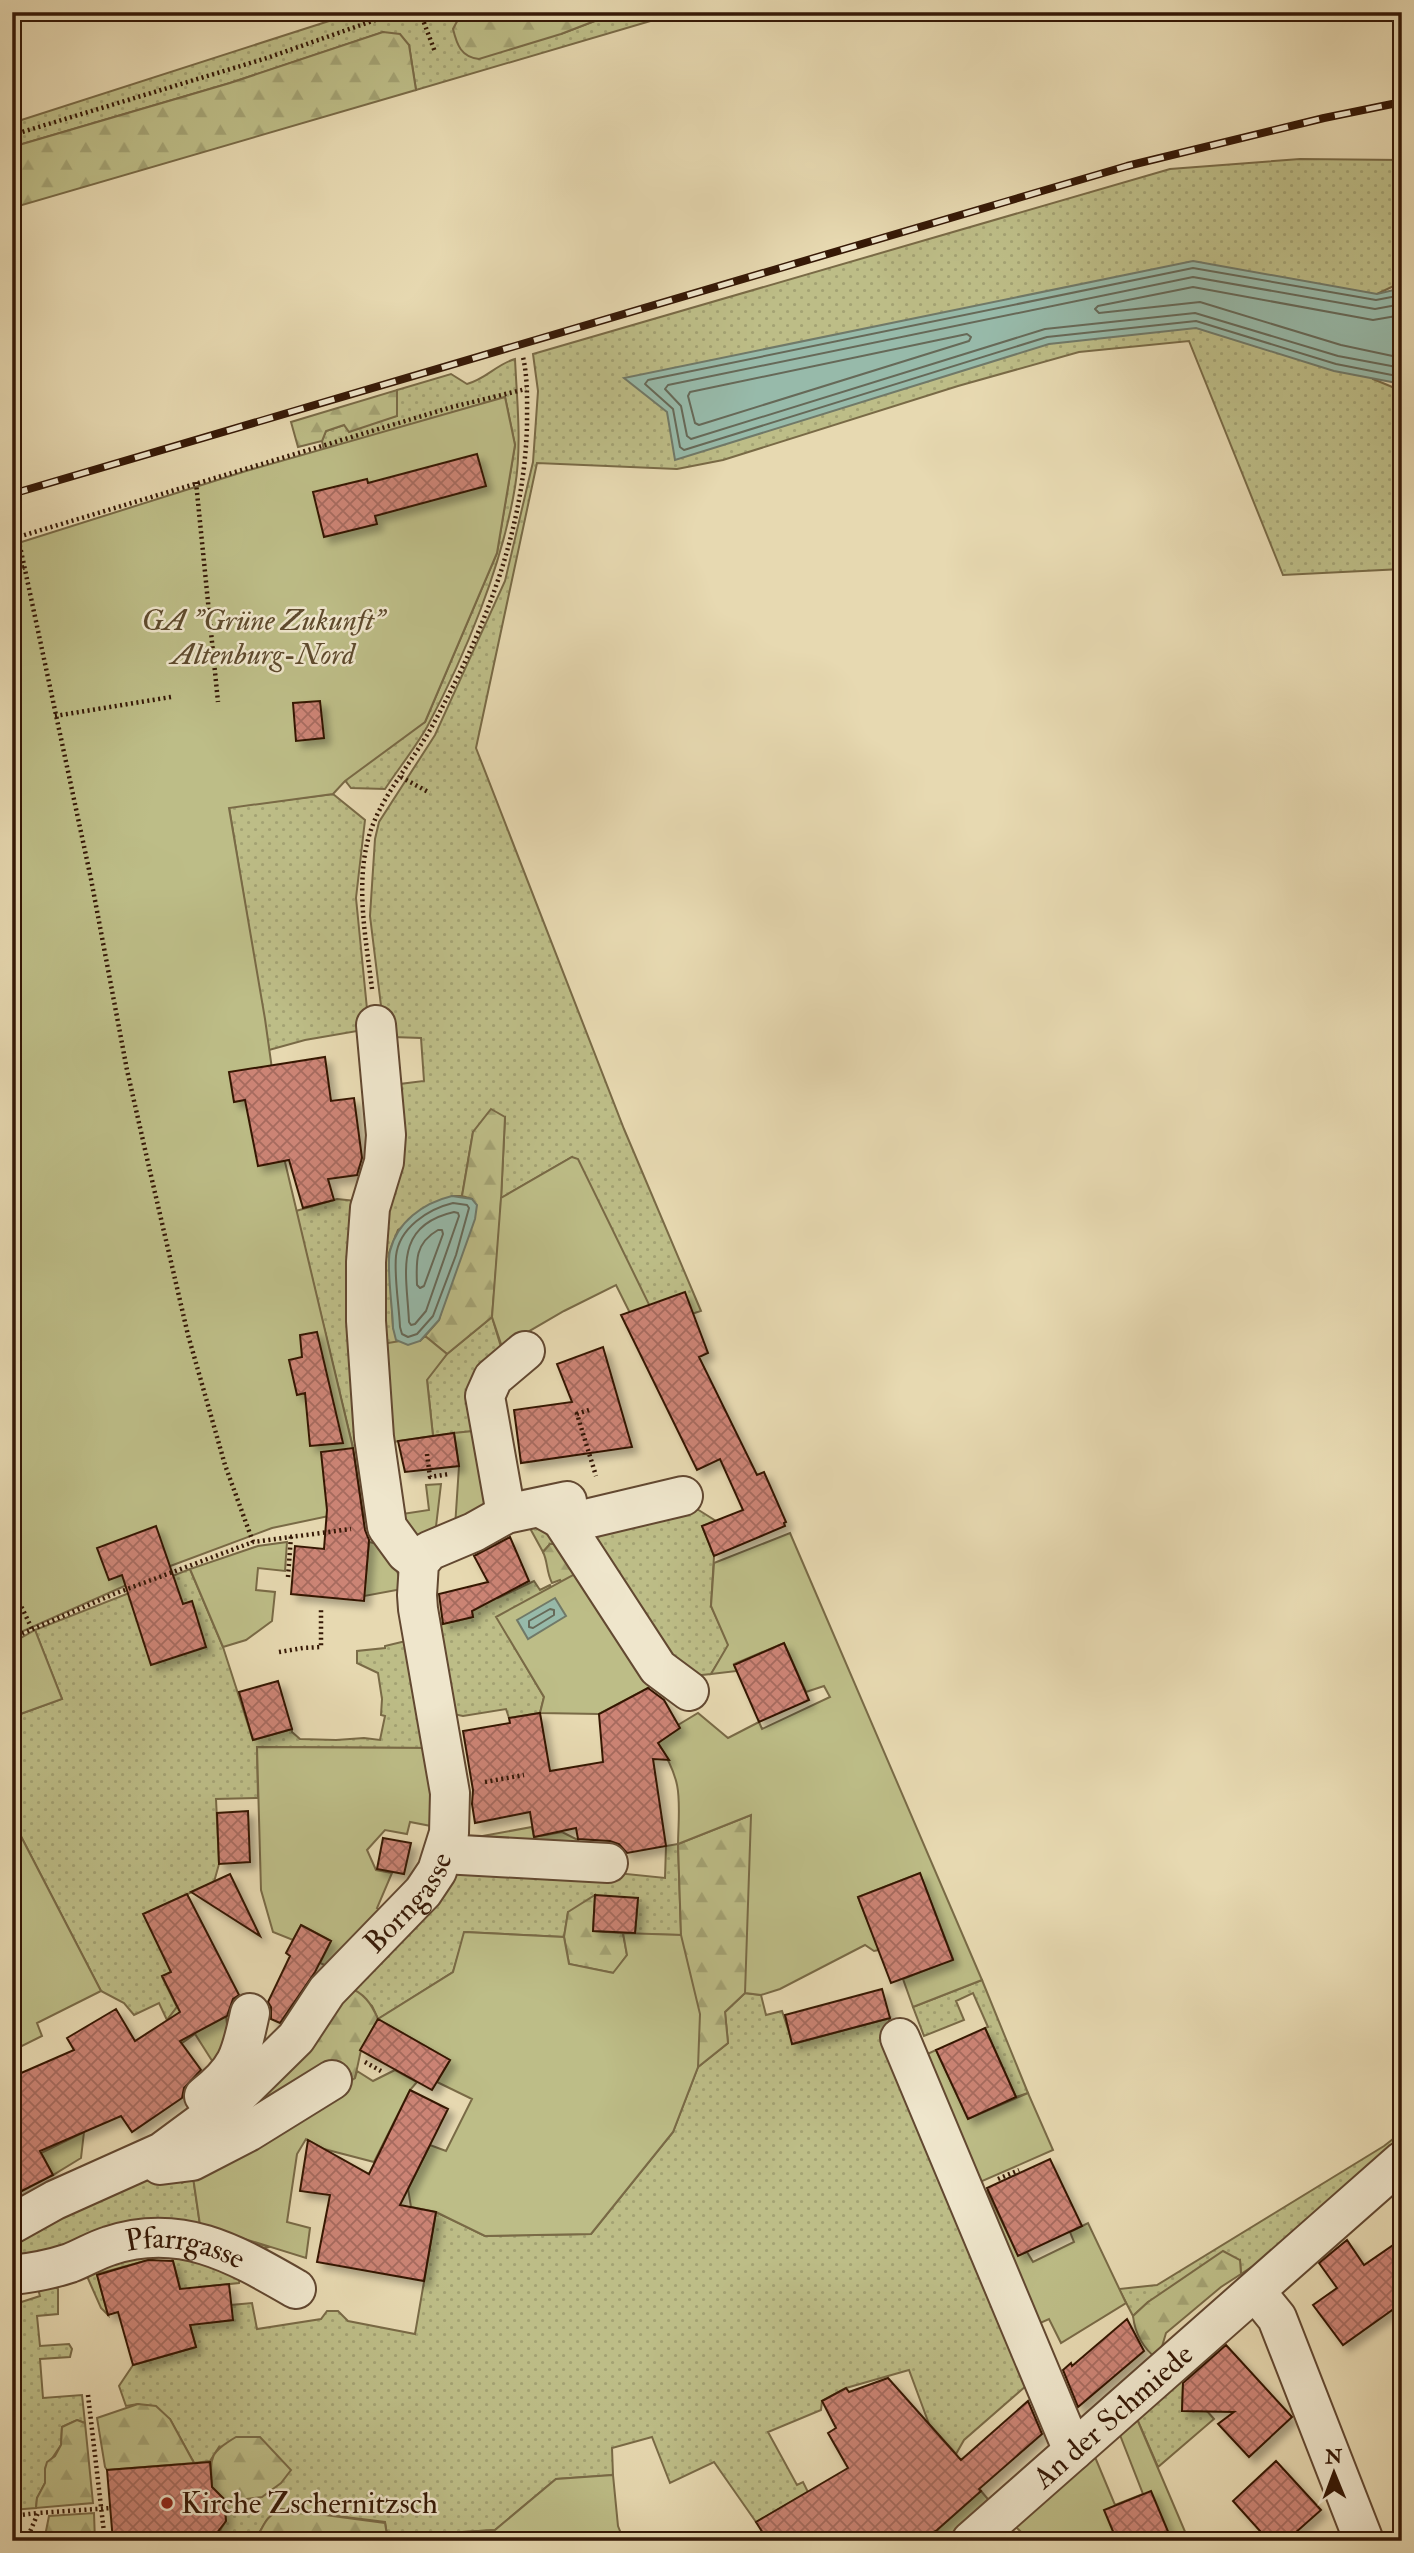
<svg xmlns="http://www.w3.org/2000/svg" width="1414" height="2553" font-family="'IM FELL Double Pica',serif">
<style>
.grass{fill:url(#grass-dots);stroke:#796a46;stroke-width:2}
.forest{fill:url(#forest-firs);stroke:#796a46;stroke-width:2}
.green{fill:#bdbd87;stroke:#796a46;stroke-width:2}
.water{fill:#97baaa;stroke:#707968;stroke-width:2}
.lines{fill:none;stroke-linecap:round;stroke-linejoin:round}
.shore{stroke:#666958;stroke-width:2}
.building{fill:url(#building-cross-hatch);stroke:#351806;stroke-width:2;filter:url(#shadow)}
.minor-casing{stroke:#624831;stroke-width:42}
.path{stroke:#351806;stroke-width:4.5;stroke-dasharray:2 3.5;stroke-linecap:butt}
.minor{stroke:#efe6cc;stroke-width:38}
.rail-casing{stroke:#351806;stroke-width:8}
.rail{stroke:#efe6cc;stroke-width:5;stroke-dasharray:16;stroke-linecap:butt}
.poi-dot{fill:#8f2418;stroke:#efe6cc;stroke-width:2.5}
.labels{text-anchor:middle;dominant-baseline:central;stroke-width:5;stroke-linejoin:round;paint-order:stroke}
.park-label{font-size:30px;font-style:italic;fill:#5e4a2d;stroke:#efe6cc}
.street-label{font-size:30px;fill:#351806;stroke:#efe6cc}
.poi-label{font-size:30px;fill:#351806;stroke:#efe6cc;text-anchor:start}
</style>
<defs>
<pattern id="grass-dots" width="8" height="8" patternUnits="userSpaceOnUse" patternTransform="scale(1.75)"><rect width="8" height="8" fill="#bdbd87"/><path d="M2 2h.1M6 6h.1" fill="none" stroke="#a3a273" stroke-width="1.8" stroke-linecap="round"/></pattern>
<pattern id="forest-firs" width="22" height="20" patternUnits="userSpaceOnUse" patternTransform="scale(1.75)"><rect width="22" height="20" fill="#bdbd87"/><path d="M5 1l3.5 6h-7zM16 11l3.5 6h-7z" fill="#a3a273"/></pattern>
<pattern id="building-cross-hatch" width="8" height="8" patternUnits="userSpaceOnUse" patternTransform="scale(1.75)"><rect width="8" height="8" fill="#cc8475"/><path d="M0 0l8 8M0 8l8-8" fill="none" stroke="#a66b5e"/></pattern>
<filter id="shadow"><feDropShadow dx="6" dy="6" stdDeviation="3.5" flood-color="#0004"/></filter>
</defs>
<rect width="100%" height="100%" fill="#e7d9b1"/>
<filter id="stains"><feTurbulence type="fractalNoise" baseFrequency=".00286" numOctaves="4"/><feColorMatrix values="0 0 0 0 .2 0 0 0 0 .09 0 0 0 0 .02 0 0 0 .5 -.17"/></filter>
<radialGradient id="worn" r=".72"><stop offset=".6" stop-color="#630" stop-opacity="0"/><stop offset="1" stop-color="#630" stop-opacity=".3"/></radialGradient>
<path class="grass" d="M357,12H462L459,16L561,34L618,12H681L416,90L409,45L383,32L230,83L12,147V123Z
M1300,159L1402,160V282L1377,294L1373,379L1402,391V569L1283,575L1189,341L1079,352L958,386L723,460L677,469L537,463L476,748L624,1129L701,1311L659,1325L572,1157L501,1198L505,1117L473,1132L462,1196H452L398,1230L389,1253L393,1328L400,1341L395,1410L372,1258L400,1084L424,1081L421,1038L393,1037L383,1022L370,916L375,839L379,822L435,735L505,581L533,462L538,391L533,354L1170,169Z
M515,359C517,402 522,445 515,487C502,566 465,656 427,727C415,748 399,768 385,789L351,788L332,764L425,722L497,553L515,445L505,397L324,450L322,441L326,431L344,425L397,416V390L451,374L467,384C486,379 497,364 515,359Z
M333,794L365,820L356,898L369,1029L305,1040L269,1050L229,807Z
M337,1199L365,1202L374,1515L366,1521L362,1509L352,1444L296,1211Z
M492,1317L501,1347L471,1379L483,1430L433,1436L427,1379L447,1354Z
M697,1509L716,1521L702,1526L714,1556L711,1606L729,1645L711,1674L683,1677L580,1532L668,1517Z
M536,1520L579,1560L550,1544L543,1552L526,1521Z
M190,1569L223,1647L253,1740L292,1729V1732L300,1739L336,1740L364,1738L380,1740L385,1716L381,1715L382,1699L378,1673L357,1663V1651L385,1648V1646L414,1639L431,1748L257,1747L258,1798L216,1799L219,1864L214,1882L144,1914L171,1972L162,1977L177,2007L167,2020L159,2003L134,2015L124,2003L101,1991L12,1819V1717L62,1699L35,1630Z
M534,1581L540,1590L550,1585L551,1588L502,1626L544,1697L540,1713L509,1718L506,1709L463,1716L448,1713L433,1595L441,1624L473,1617L467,1591L490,1584L498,1598Z
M678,1844L681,1935L635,1934L638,1898L568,1912L564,1937L465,1932L453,1972L378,2019L372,2006L348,1987L451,1874L487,1866L597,1871L665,1878L666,1846Z
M982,1980L1028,2093L1016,2097L985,2028L988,2027L973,1993L956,2001L964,2020L924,2036L913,2007Z
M745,1993L761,1995L766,2015L782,2011L793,2044L890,2018L887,2028L1034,2379L964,2440L956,2454L929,2424L909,2370L846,2388L822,2401L821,2410L768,2432L797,2485L803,2482L808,2492L756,2522L714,2462L670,2483L652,2437L612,2448L613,2475L556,2479L495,2530L414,2535V2541H388L385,2522L280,2509C263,2519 265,2526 254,2541H213L226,2521L224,2499L239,2500L219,2447L210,2461L194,2463L170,2419L138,2404L126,2406L119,2386L133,2365L196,2347L171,2254L97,2274L108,2315L101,2308L86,2274L146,2245L241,2272L239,2283L201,2287L205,2323L232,2320L231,2305L252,2303L257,2329L321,2319L327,2311H338L348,2321L415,2334L436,2212L485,2236L591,2234L673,2132L698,2067L728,2043L725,2012Z
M1402,2132V2146L1291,2241L1241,2274L1240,2260L1148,2302L1133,2316L1119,2289L1157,2285L1384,2146Z
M167,2160L193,2177L200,2225L269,2247L256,2251L12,2259V2236Z
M36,2282L52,2284L58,2289V2314L37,2316L40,2346L69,2344L72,2349L70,2357L40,2359L43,2398L82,2395L85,2423L77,2420L62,2427L61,2445L45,2469V2483L37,2498L36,2508L12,2510V2305L40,2296Z
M1209,2355L1220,2368L1204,2383H1183L1182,2410L1207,2411L1214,2419L1158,2467L1137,2419Z"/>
<path class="forest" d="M462,12H618L561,34L479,59C461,57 457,45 453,29Z
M383,32L400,34L409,45L416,90L12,208V147L230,83Z
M397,390V416L349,432L344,425L326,431L322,441L298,447L291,422Z
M491,1109L505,1117L500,1221L492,1317L447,1354L425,1336L439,1320L472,1199L462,1196L473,1132Z
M550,1544H560L588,1574L565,1588L560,1580L552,1583C546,1571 548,1562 543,1552Z
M751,1815L776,1975L745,1993L725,2012L728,2043L698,2067L680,2059L662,1949L681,1934L678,1844Z
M595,1895L593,1931L623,1933L627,1955L614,1973L569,1964L564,1937L568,1912Z
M348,1987C364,1993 371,2003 378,2019L361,2050L355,2078L255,2143L182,2183L167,2160Z
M1223,2251L1240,2260L1241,2274L1221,2287L1166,2333L1158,2360C1144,2349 1135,2334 1133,2316L1148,2302Z
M138,2404L156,2406L170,2419L194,2463L107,2470L105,2467L97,2418Z
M77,2420L85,2423L93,2503L36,2508L37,2498L45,2483V2469L47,2462L55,2456L61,2445L62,2427Z
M236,2437H260L291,2470L281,2483L262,2497L239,2500L224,2499L212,2487C210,2457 209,2453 236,2437Z
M280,2509L385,2523L388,2541H254C265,2526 263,2519 280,2509Z
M94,2513L95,2541H44L49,2516Z"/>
<path class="green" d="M505,397L515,445L497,553L425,722L345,781L333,794L229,808L265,1019L285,1162L352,1444L362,1509L272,1528L165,1568L12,1636V545L246,471Z
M572,1157L578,1159L659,1325L641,1335L616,1285L564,1311L502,1347L492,1317L501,1198Z
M425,1336L447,1354L427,1380L433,1436L386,1443L376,1345L400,1341H420Z
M483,1430L499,1505L455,1527L459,1466L454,1433Z
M441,1484L435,1535C412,1539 409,1532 396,1515L429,1510L426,1485Z
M790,1533L982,1980L913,2007L903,1979L953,1959L920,1873L858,1897L879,1950L874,1951L865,1945L780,1989L761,1995L745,1993L751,1815L678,1844C679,1799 684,1783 658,1743L678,1725L698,1713L728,1738L759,1722L762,1729L830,1697L824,1686L806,1692L784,1643L734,1664L737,1671L711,1674L728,1645L711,1606L714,1563Z
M287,1542L285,1571L258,1568L256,1590L275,1592L272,1621L246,1640L223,1647L190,1569L258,1546Z
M369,1542C396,1546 395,1566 402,1589L359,1597L347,1583L365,1585Z
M584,1569L656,1684L599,1714L540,1713L544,1697L496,1617Z
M35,1630L62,1699L12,1717V1643Z
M257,1747L431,1748L436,1827L410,1822L407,1834L385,1830L367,1850L376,1870L392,1873L377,1908L388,1915L329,1967L320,1963L331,1941L301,1925L293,1940L273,1932L261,1890Z
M12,1819L101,1991L37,2023L42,2036L12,2051Z
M532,1827L534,1837L562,1832L578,1840L581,1851L466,1839Z
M464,1932L564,1937L569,1964L613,1973L627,1955L623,1933L681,1935L700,2014L698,2067L673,2132L591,2234L485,2236L436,2212L411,2207L408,2189L430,2145L446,2151L472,2099L437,2082L450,2060L378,2019L453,1972Z
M190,2000L226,2016L229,2040L216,2067L195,2034L182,2043L167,2020L177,2007Z
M936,2050L968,2119L1028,2093L1053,2150L971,2186L925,2055Z
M395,2070L417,2082L410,2090L374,2162L324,2149L306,2139L297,2154L287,2222L310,2228L306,2258L200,2225L193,2177L255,2143L355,2078L357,2071L373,2081Z
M84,2132L81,2158L53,2175L41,2153Z
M987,2191L1018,2255L1027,2252L1033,2262L1074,2242L1070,2232L1088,2223L1126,2303L1061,2343L1049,2319L1029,2328L974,2197Z
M1137,2419L1189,2541H1030L1015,2526L1095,2457L1115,2505L1143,2494L1120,2435Z
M613,2475L618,2526L624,2541H414V2535L495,2530L556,2479Z
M981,2491L993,2505L951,2541H948L937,2530Z"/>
<path class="water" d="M1193,261L1377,294L1402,288V384L1334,371L1196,328L1049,344L675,460L667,412L624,378Z
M452,1196L472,1199L477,1205L475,1219L439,1320L420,1341L408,1345L396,1340L393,1328C393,1311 386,1266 390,1251C397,1222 423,1203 452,1196Z
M555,1598L566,1616L528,1639L517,1620Z"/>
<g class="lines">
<path class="shore" d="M1402,295L1376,300L1193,268L648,380L645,384L673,409L680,447L684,450L1047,337L1196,321L1336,364L1402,377
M1402,304L1375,309L1193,277L668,385L665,389L681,406L687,436L691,439L1045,329L1195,313L1338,356L1402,368
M1402,315L1373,320L1193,287L1098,306L1095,309L1099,313L1200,302L1341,345L1402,358
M967,334L971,337L969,341L699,425L695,423L688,396L690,392Z
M453,1203L467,1205L469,1208L456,1255L433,1316L417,1334L408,1337L402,1334L400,1327C399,1305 394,1277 396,1256C399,1228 428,1209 453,1203Z
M454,1212L458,1213L459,1216L426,1311L415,1324L411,1325L409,1322C407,1274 392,1226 454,1212Z
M438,1230H442L443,1234L424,1286L420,1288L417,1285C416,1261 415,1243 438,1230Z
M550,1609L554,1610V1615L533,1628L529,1627V1621Z"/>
</g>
<path class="building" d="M477,454L486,486L375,516L377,524L324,537L313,492L367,479L368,483Z
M320,701L324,738L296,741L293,703Z
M325,1057L331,1101L354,1098L362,1158L357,1175L328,1179L334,1200L303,1208L289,1160L258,1166L245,1100L234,1102L229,1072Z
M685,1292L708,1353L699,1357L757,1475L764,1472L786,1522L784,1523L785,1526L714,1556L702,1526L743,1510L720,1459L697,1470L621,1315Z
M317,1332L343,1443L310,1446L305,1393L297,1395L289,1360L302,1357L300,1335Z
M603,1347L632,1447L521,1463L514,1410L572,1402L557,1364Z
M454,1433L459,1466L405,1472L398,1441Z
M353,1448L365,1530L369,1540L364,1601L291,1594L295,1546L324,1549L327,1510L321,1452Z
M156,1526L183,1604L192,1601L206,1647L151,1665L122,1575L109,1580L97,1548Z
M510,1537L529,1581L472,1611L473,1617L443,1624L439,1594L488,1582L474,1556Z
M784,1643L809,1700L759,1722L734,1665Z
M278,1681L292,1729L253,1740L239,1692Z
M648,1688L664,1700L680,1728L658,1743L669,1760L653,1759L666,1846L627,1853L619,1844L610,1841L578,1839L576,1828L534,1837L530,1812L475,1823L472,1804L473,1790L463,1731L510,1723L509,1718L540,1713L550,1771L603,1762L599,1714Z
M248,1811L250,1862L219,1864L217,1813Z
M383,1838L411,1843L404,1874L377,1869Z
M920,1873L953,1960L891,1983L858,1897Z
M230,1874L260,1936L191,1892Z
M187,1894L239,1995L233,1999L227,2016L180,2041L201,2070L184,2088L182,2098L132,2132L121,2116L40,2151L53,2175L12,2196V2077L74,2050L67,2038L116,2009L135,2041L180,2012L162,1976L171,1972L143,1914Z
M595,1895L638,1898L635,1933L593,1931Z
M301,1925L331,1941L315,1972L280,2023L271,2019V2007L268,2002L290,1956L286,1953Z
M882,1989L890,2018L792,2044L785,2015Z
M378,2019L450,2060L432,2090L360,2050Z
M985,2028L1016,2097L968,2119L936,2050Z
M410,2090L448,2109L400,2205L436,2212L424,2281L317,2262L330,2195L300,2191L308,2140L369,2174Z
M1050,2159L1082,2226L1018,2256L987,2188Z
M1402,2239V2303L1343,2345L1313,2305L1337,2288L1319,2263L1347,2240L1364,2265Z
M148,2260L173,2261L180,2289L229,2284L233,2320L190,2325L196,2347L133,2365L118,2312L108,2315L97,2275Z
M1127,2319L1144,2351L1078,2407L1063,2370L1071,2363L1072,2366Z
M1226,2345L1292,2417L1249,2457L1218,2424L1234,2412L1182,2411L1183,2383Z
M888,2378L961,2460L1028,2401L1042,2434L979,2489L981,2491L937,2530L918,2541H768L756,2522L848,2468L828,2433L836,2428L822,2401L846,2388L849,2392Z
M1276,2461L1321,2510L1286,2541H1269L1233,2501Z
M210,2462L212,2487L224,2499L226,2521L213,2538L113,2541L107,2470Z
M1151,2491L1172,2541H1117L1104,2510Z"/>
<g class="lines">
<defs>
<g id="minor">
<path d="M376,1025L386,1135L384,1162L370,1208L366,1262V1321L374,1437L387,1527L406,1553L419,1563"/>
<path d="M541,1508L561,1519H586L683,1496"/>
<path d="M506,1514L485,1396L493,1378L525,1351"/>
<path d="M561,1519L658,1668L689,1691"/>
<path d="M443,1854L608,1863"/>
<path d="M900,2038L1073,2451"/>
<path d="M204,2096C239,2069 241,2054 250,2013"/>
<path d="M160,2165L192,2161L248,2132L332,2080"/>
<path id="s1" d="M12,2224L55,2200L162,2152L235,2098L296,2038L327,1991L423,1892L437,1871L449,1833L450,1793L418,1609L417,1595L419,1563L429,1551L474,1532L506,1514L567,1501"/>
<path id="s2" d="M12,2275C31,2273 52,2269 70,2263C83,2258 96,2250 109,2246C181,2222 235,2254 296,2289"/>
<path d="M1256,2292L1277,2318L1364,2541"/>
<path id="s3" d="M971,2541L1402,2161"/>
</g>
</defs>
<use href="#minor" class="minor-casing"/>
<path class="path" d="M420,12L435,52
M12,135L267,58L398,12
M196,482L218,702
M12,571L25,567
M55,716L171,697
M401,777L430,793
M372,989C366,939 355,885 369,836C380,798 410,765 430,730C482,636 524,535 527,425C527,403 528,379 523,357
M589,1410L577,1414L596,1476
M427,1454L430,1477L449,1474
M253,1542L225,1465L188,1335L149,1167L127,1070L91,879L18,537L452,407L526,389
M288,1577L291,1536
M12,1587L32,1629
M12,1638L114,1594L253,1542L351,1529
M279,1652L303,1648L321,1647V1608
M485,1782L524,1775
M365,2062L381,2071
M998,2179L1019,2170
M88,2395L105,2541
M12,2516L38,2513
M12,2540L13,2541
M26,2541L38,2513L111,2508"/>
<use href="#minor" class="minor"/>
<defs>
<path id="rail" d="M12,494L1127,166L1324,118L1402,102"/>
</defs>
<use href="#rail" class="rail-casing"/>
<use href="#rail" class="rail"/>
</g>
<circle class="poi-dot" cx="167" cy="2503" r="7"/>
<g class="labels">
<g class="park-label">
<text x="263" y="620">GA "Grüne Zukunft"<tspan x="263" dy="34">Altenburg-Nord</tspan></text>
</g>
<g class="street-label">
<text stroke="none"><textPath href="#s1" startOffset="520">Borngasse</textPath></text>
<text stroke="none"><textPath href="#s2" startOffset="180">Pfarrgasse</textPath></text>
<text stroke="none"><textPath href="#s3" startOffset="189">An der Schmiede</textPath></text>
</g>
<g class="poi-label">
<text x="181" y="2503">Kirche Zschernitzsch</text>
</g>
</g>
<rect width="1414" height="2553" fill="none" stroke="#e7d9b1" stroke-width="42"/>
<rect x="14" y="14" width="1386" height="2525" fill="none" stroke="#351806" stroke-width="3.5"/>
<rect x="21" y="21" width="1372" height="2511" fill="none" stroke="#351806" stroke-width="2"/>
<g transform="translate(1334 2473) rotate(359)" stroke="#efe6cc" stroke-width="5" paint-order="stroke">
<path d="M0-5L12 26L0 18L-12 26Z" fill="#351806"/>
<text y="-10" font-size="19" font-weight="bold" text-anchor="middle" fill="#351806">N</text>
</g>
<rect width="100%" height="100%" filter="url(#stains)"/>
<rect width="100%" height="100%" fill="url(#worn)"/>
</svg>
